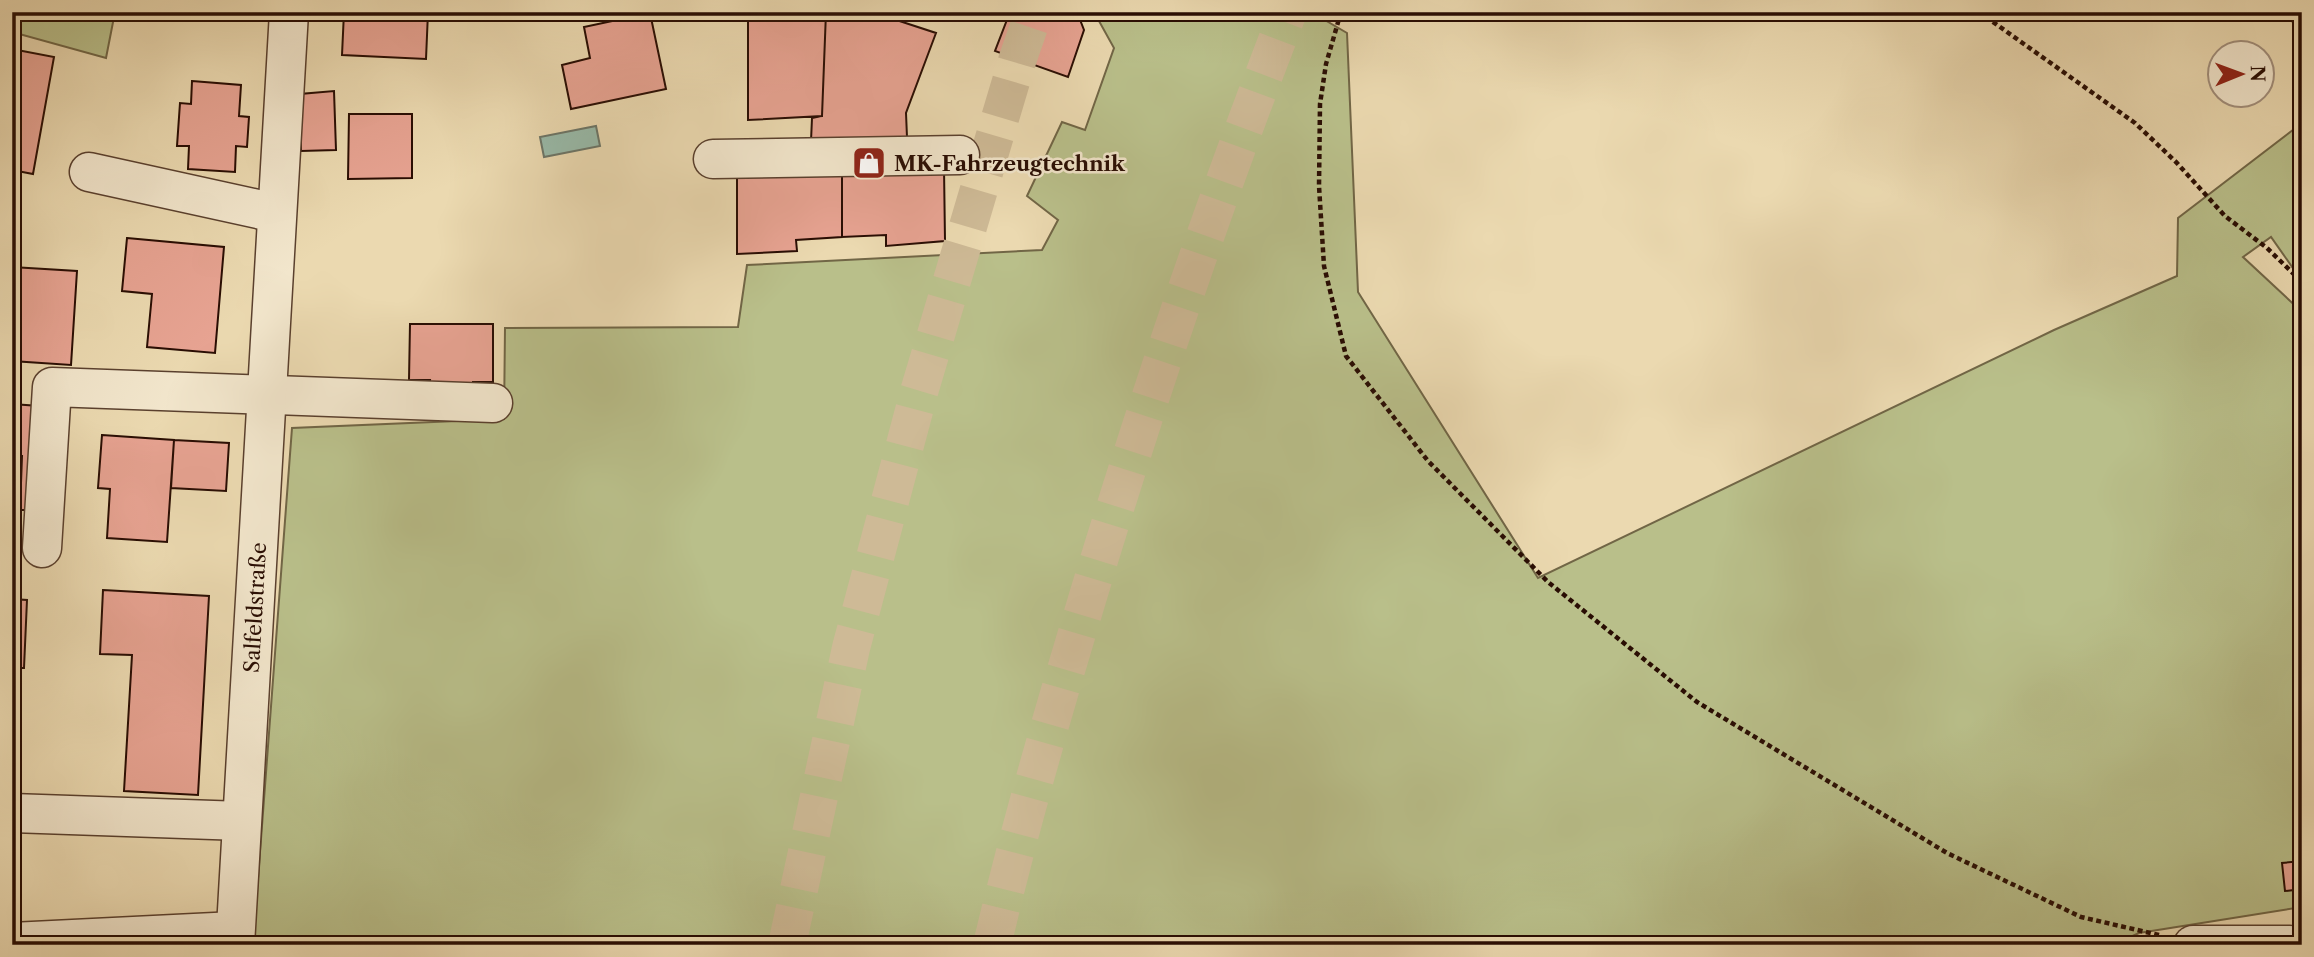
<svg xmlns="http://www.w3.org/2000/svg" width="2314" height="957" font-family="'Libre Caslon Text',serif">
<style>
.green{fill:#b9bf8a;stroke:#716646;stroke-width:2}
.water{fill:#98baa9;stroke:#6c7567;stroke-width:2}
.building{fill:#e7a392;stroke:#290d03;stroke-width:2}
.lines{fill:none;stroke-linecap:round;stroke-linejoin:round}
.highway-tunnel{stroke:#ceba96;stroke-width:38;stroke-dasharray:38 19;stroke-linecap:butt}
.minor-casing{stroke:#5a402e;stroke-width:41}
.path{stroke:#290d03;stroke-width:4.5;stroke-dasharray:5 3.5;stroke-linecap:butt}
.minor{stroke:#f2e6cc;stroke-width:38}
.labels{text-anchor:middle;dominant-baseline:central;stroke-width:5;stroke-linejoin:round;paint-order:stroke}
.poi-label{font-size:21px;font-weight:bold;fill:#290d03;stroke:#f2e6cc;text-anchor:start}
.street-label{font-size:21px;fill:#290d03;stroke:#f2e6cc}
</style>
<rect width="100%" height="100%" fill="#ebd9b0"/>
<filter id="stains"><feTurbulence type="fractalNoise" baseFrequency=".00286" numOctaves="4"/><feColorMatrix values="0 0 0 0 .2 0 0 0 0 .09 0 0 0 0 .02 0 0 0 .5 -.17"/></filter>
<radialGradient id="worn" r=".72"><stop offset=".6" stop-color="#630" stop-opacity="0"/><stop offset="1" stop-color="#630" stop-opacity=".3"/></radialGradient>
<path class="green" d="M12,12H115L106,58L12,32Z
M1094,12H1311L1347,33L1358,292L1538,578L2054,330L2177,276L2178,218L2302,123V281L2271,237L2243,257L2302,312V907L2139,933L2113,945H253L292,428L504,419L505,328L738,327L747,265L1042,250L1058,220L1027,196L1062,122L1085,130L1114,48Z
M2281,12H2302V30Z"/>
<path class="water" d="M596,126L600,146L544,157L540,137Z"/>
<path class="building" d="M344,12H428L426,59L342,55Z
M748,12H826L822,116L748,120Z
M826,12H872L936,33L906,113L907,137L811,141L812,118L822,116Z
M1010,12H1077L1084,30L1068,77L995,51Z
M650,13L666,89L571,109L562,65L590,58L584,27Z
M12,49L54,57L33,174L12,170Z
M192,81L241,85L239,116L249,117L247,147L236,146L235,172L188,169L189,146H177L180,103L191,104Z
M334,91L336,150L301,151L300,94Z
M349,114H412V178L348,179Z
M944,168L945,241L886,246V235L842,237V169Z
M737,169H842V237L796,240L797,251L737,254Z
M127,238L224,247L215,353L147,347L152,294L122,291Z
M12,267L77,271L71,365L12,361Z
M410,324H493V382H473V390H429L430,380H409Z
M12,404L39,406L35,510H20L22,456H12Z
M102,435L174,440L167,542L107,538L110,489L98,488Z
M174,440L229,443L226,491L171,488Z
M12,456H22L17,555H12Z
M103,590L209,596L198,795L124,791L132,655L100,654Z
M12,599L27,600L24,668H12Z
M2302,861V889L2285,891L2282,863Z"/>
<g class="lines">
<path class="highway-tunnel" d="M787,945L851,648L919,392L1017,61L1034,12
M992,945C1020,826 1054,709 1089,593C1148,397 1214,203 1288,12"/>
<defs>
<g id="minor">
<path d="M713,159L960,155"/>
<path d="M89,172L276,213"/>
<path d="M42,548L52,387L493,403"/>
<path d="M12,813L242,821"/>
<path d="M12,942L235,931"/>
<path id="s1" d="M235,945L289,12"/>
<path d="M2193,945H2290"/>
</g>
</defs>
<use href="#minor" class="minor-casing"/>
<path class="path" d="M1341,12L1326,64L1320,104L1319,186L1324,266L1346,356L1428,461L1548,582L1697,702L1947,853L2081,917L2159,935
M1979,12L2135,123L2176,162L2225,216L2267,248L2302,282"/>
<use href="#minor" class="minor"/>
</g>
<defs>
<symbol id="shop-square" viewBox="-11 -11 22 22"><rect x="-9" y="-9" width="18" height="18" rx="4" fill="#8f2418" stroke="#f2e6cc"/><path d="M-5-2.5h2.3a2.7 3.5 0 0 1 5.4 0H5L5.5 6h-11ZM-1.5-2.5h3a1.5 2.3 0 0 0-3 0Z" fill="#fff"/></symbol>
</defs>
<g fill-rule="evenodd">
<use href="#shop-square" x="850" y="144" width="38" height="38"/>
</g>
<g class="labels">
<g class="poi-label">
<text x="894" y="163">MK-Fahrzeugtechnik</text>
</g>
<g class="street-label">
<text stroke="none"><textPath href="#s1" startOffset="338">Salfeldstraße</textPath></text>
</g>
</g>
<rect width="2314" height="957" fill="none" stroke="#ebd9b0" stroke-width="42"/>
<rect x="14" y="14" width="2286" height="929" fill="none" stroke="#290d03" stroke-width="3.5"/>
<rect x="21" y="21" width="2272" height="915" fill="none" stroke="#290d03" stroke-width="2"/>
<g transform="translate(2241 74) rotate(89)"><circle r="33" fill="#f2e6cc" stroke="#a28f7c" stroke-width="2"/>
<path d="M0-5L12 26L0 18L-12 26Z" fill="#8f2418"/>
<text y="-10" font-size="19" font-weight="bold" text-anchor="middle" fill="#290d03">N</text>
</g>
<rect width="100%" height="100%" filter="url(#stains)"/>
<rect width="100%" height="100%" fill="url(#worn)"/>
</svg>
